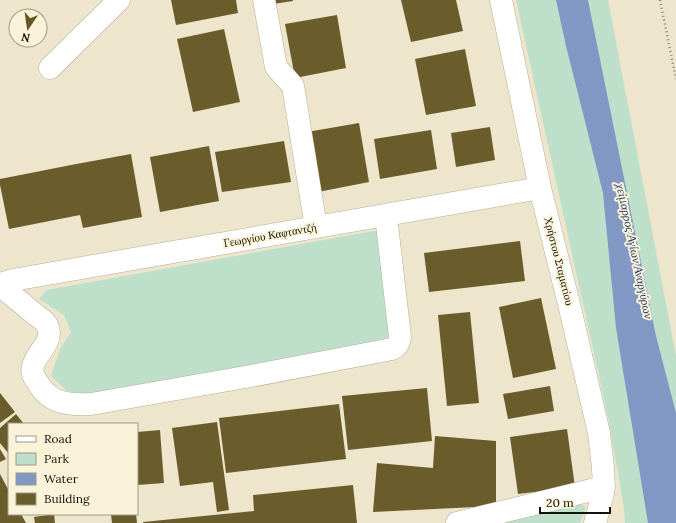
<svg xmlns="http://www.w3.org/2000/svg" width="676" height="523" font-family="Lora,serif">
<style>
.green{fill:#bee0ca}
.water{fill:#8298c4}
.building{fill:#6b5c2b}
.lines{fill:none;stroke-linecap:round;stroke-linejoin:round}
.street-casing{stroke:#b5ae95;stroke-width:23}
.path{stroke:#888372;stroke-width:2.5;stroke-dasharray:1 3;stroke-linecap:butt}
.street{stroke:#fff;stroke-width:22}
.labels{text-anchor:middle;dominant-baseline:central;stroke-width:4;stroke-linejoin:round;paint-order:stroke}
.street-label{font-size:11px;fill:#141209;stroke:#fbf3d9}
.water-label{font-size:12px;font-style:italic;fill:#243b73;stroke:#fbf3d9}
</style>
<rect width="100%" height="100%" fill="#ede5cc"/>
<path class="green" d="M516,0H608L676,356V521L666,523H625L624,508L608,417Z
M379,230L392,341L92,395L67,391L51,376L60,349L71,332L64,315L39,299L47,290Z
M579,504L585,506V510L580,523H501Z"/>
<path class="water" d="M556,0H588L656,336L676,413V523H648L616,328L603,193L566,46Z"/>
<path class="building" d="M171,0H236L238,13L176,25Z
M272,0H293V1L273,4Z
M401,0H456L463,31L411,42Z
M337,15L346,68L295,78L285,24Z
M224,29L240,102L193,112L177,39Z
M465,49L476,106L426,115L415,59Z
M359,123L369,182L318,192L307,132Z
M490,127L495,160L456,167L451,133Z
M431,130L437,169L380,179L374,139Z
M284,141L291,182L222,192L215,152Z
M209,146L219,201L160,212L150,157Z
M131,154L142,217L83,228L80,215L9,229L0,185V179L71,165Z
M520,241L525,281L429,292L424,253Z
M541,298L556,369L513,378L499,307Z
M470,312L479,403L447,406L438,315Z
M550,386L554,411L508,419L503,394Z
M427,388L432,441L348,450L342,396Z
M0,393L15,412L0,423Z
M339,404L346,459L226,473L219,418Z
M16,414L24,424H9V454L0,443V428Z
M217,422L229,510L217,512L213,482L180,486L172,428Z
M567,429L575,487L518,494L510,437Z
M160,430L164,483L137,485V432Z
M435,436L496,441V506L373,512L377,463L433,468Z
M0,449L6,459L0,462Z
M0,474L9,491V514H21L26,523H0Z
M353,485L357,523H143V522L254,511L253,495Z
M54,514L55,523H35L34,517Z
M111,514H136L137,523H112Z"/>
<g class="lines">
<defs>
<path id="street" d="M264,0L276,67L293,86L316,227
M501,0L540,188L569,304L599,433L603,468L604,487L603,493L595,523
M50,68L119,0
M0,284L13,280C189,249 365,220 540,188
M0,286C12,295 24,305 36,315C40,318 45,321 47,325C55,342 36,352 33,366C31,372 34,378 38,383C50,404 69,405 91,404L251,376L392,349C398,346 399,343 400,337L386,216
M457,523L604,487"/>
</defs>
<use href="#street" class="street-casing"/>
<path class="path" d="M660,0L676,79"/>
<use href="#street" class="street"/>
</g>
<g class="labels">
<g class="street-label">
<text transform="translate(270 235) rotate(-10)">Γεωργίου Καφταντζή</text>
<text transform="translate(559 261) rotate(76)">Χρήστου Σταματίου</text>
</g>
<g class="water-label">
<text transform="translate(635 251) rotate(78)">χείμαρρος Αγίων Αναργύρων</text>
</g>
</g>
<rect x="8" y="423" width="130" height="92" fill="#fbf3d9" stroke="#9f9986"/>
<rect x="16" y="436" width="20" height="6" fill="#ffffff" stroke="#9f9986"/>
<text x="44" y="443" font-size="12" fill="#141209">Road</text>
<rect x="16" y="453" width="20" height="12" fill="#bee0ca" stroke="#9f9986"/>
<text x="44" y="463" font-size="12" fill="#141209">Park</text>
<rect x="16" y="473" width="20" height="12" fill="#8298c4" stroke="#9f9986"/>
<text x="44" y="483" font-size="12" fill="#141209">Water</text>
<rect x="16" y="493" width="20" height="12" fill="#6b5c2b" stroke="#9f9986"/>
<text x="44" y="503" font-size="12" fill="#141209">Building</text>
<g transform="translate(28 28) rotate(193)"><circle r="19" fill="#fbf3d9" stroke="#9f9986"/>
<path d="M0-3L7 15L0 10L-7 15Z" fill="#645724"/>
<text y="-6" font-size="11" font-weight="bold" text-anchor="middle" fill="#141209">N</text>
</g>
<path d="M540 507v6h70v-6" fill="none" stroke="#141209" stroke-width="2"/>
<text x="546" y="507" font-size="12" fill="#141209" stroke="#fbf3d9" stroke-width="3" paint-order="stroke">20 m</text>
</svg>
